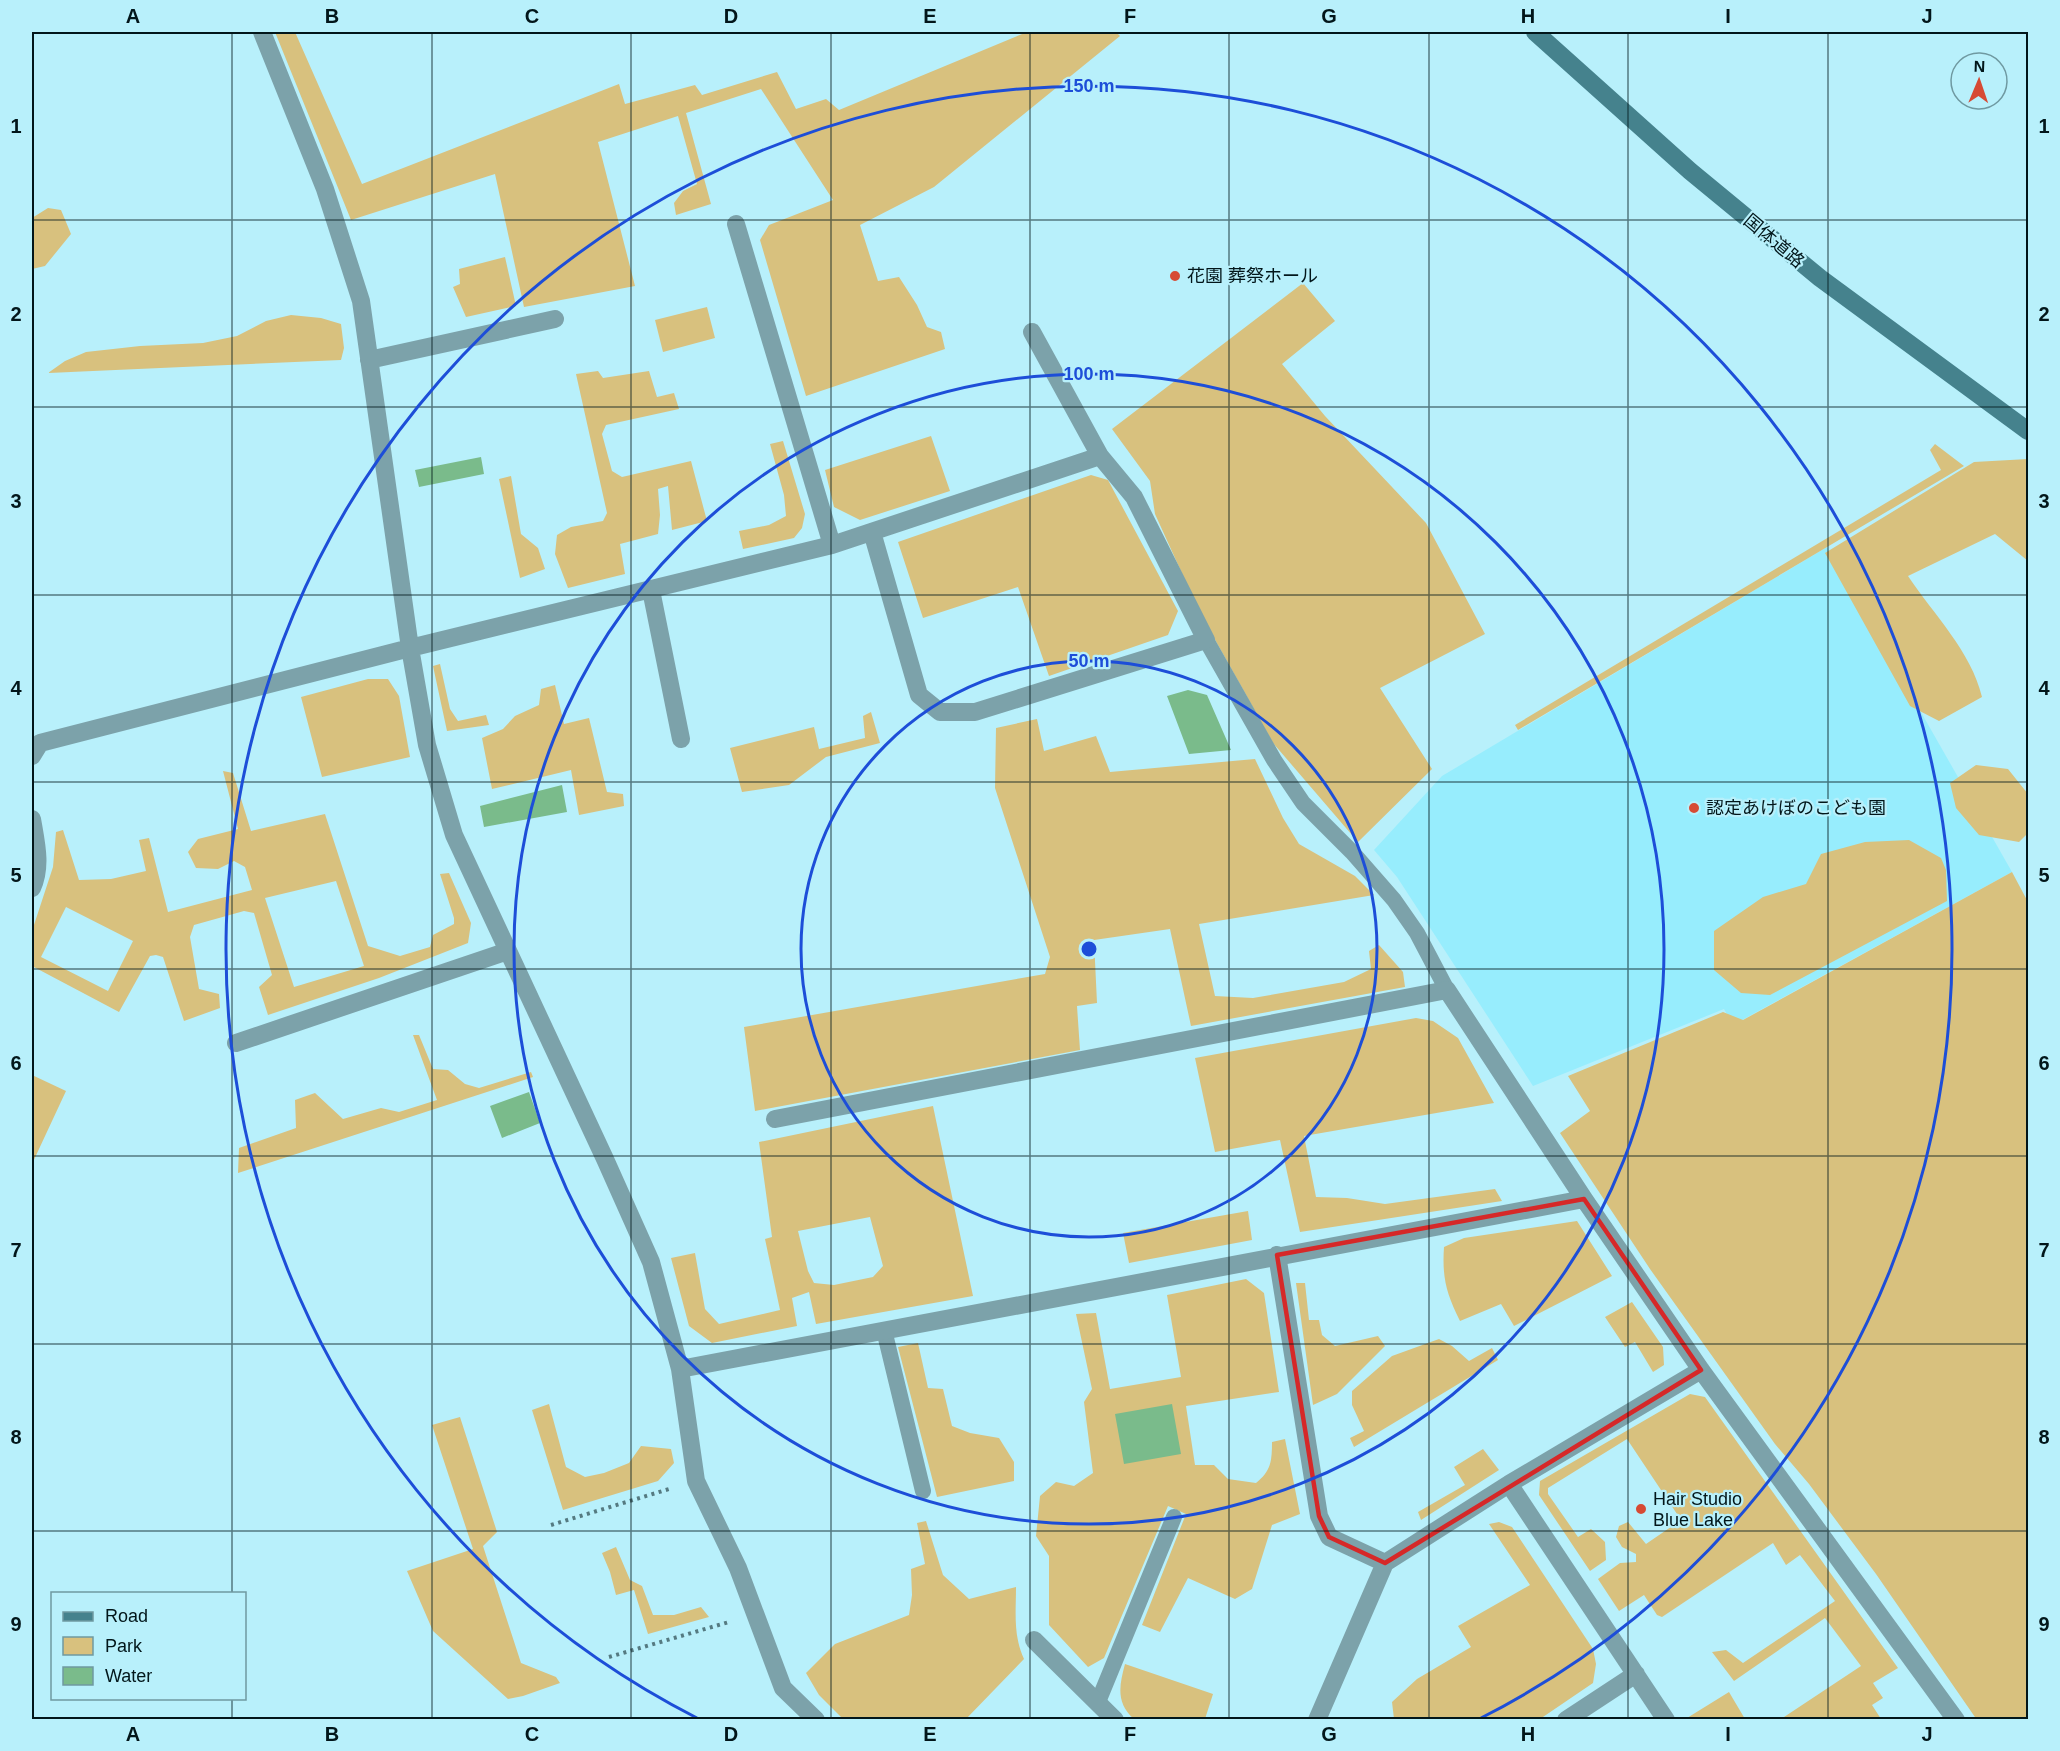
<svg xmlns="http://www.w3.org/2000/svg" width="2060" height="1751" font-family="Arial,'Noto Sans JP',sans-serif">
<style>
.built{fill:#97edfd}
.green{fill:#d8c17e;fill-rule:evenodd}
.water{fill:#7abb8b}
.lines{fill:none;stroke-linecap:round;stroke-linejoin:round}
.path{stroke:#557a81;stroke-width:4;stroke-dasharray:3 4.5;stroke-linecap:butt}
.lane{stroke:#7ca2aa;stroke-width:16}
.street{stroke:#7ca2aa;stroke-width:18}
.secondary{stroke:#45828d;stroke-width:18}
.marked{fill:none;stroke:#d62828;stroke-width:4.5;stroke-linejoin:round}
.grid{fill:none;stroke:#02161a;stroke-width:1.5;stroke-opacity:0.55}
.ring{fill:none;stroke:#1d4ed8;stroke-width:3}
.poi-dot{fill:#d64a34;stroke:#b8f0fb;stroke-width:2}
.labels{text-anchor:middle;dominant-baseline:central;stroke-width:4.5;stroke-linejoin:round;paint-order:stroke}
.street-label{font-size:18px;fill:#02161a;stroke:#b8f0fb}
.poi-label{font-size:18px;fill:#02161a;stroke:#b8f0fb;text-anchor:start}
.centre{fill:#1d4ed8;stroke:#b8f0fb;stroke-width:3}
.ring-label{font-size:18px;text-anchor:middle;font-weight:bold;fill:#1d4ed8;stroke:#b8f0fb;stroke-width:4.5;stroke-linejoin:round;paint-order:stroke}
.neatline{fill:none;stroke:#02161a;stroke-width:2}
.grid-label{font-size:20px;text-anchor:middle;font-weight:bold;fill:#02161a}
</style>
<rect width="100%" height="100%" fill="#b8f0fb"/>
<path class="built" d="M1827,547L2012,872L1733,1025L1724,1009L1533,1086L1397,877L1374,850L1442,776Z"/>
<path class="green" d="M275,32H295L362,184L619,84L625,104L695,85L702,95L777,72L796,109L826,99L839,110L1027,32H1116L1120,36L934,187L860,225L878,281L899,277L917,305L927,327L941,332L945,349L806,396L760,240L769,225L833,200L761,89L686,113L711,204L676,215L674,203L683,191L697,184L678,116L598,142L635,286L524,307L495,174L351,220Z
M48,208L61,210L71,234L45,266L32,269V218Z
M505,257L516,306L466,317L453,287L460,284L459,269Z
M1303,283L1335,321L1282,364L1325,416L1426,523L1485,634L1380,688L1432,769L1358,842L1273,743L1200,613L1155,514L1150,481L1112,429Z
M707,307L715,338L663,352L655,320Z
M291,315L321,318L341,324L344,348L341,360L48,373L65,361L86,352L140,346L203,343L237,336L266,321Z
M598,371L603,378L649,371L657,397L674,393L679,409L606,425L602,434L612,471L622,477L691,461L707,521L672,530L668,486L658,489L660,515L658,534L620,544L625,574L568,588L555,554L557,535L571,527L603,521L607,513L576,374Z
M931,436L950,491L860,520L834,507L825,470Z
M783,441L805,514L802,528L794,538L743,549L739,531L769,525L786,516L784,495L770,444Z
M1935,444L1964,466L1518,730L1515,725L1941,470L1930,450Z
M2028,459V561L1995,534L1908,576C1934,615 1971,651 1982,697L1939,721L1910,706L1825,553L1974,462Z
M1091,475L1108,480L1178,611L1168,635L1049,676L1018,587L923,618L898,542Z
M511,476L521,534L538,548L545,569L520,578L499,479Z
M440,664L450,709L458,721L486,715L489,725L447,731L433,666Z
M368,679H388L399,696L410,757L322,777L301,697Z
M555,685L564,724L589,718L607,792L623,794L624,806L579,815L571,770L492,789L482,738L503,729L515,716L539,705L541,689Z
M871,712L880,743L826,757L789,785L742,792L730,748L814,727L819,749L865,738L863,716Z
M1037,719L1044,751L1096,736L1110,772L1255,759L1283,818L1299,844L1355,876L1374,895L1199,924L1215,996L1253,998L1344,982L1371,969L1369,951L1379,945L1403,972L1405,987L1191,1026L1170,929L1094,940L1097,1003L1077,1006L1080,1050L755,1111L744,1027L1045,974L1050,957L995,788L996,728Z
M1976,765L2008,769L2028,794V833L2019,842L1979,835L1956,808L1950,783Z
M223,771L233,773L251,831L325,814L368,946L400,956L430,947L433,935L454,924V918L440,874L449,873L471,923L468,943L379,978L268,1015L259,987L272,975L254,913L244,911L194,925L190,937L199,989L219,994L220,1008L184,1021L163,957L156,955L150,956L119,1012L32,966V931L53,867L56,832L63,830L79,880L111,879L146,871L139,840L149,838L168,912L252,890L245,867L234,861L218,869L196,868L188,852L198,839L238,829ZM336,881L364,966L294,987L265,898ZM66,907L133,941L108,991L41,957Z
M1909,840L1941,858L1946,870L1947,901L1770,995L1741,993L1714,970V931L1763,897L1806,884L1821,854L1865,842Z
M2012,872L2028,902V1719L1977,1720L1876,1574L1809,1484L1775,1444L1650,1269L1560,1133L1590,1111L1568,1076L1723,1012L1743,1020Z
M1416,1018L1433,1021L1458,1038L1494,1103L1304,1136L1316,1197L1347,1198L1385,1204L1495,1189L1502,1201L1300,1232L1280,1140L1215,1152L1195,1058Z
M413,1035H419L433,1069L448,1070L465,1084L479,1088L531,1072L533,1077L238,1173L239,1148L296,1128L295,1100L315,1093L343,1119L381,1108L399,1112L437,1100Z
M32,1075L66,1091L32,1164Z
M933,1106L973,1296L816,1324L809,1292L792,1298L797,1326L712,1343L689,1326L671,1258L695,1253L705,1309L719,1324L780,1310L765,1239L772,1237L759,1142ZM870,1217L883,1266L873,1277L834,1285L814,1283L808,1271L798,1231Z
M1248,1211L1252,1240L1129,1263L1123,1233Z
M1577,1221L1612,1276L1514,1326L1501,1304L1460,1321C1446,1293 1442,1277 1444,1247L1464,1238Z
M1246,1279L1264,1293L1279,1392L1186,1406L1195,1465H1214L1228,1479L1256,1483C1271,1471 1272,1461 1272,1442L1285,1439L1300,1514L1272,1525L1252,1589L1235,1599L1188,1578L1160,1632L1142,1625L1186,1514L1168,1506L1104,1658L1088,1667L1049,1625V1556L1036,1536L1040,1496L1056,1482L1074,1486L1093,1473L1084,1402L1092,1389L1076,1314L1096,1313L1110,1389L1181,1377L1167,1295Z
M1296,1283H1305L1309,1320H1319L1322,1335L1335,1346L1378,1336L1385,1346L1337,1394L1313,1405Z
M1632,1302L1663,1347L1664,1365L1653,1372L1635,1342L1625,1347L1605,1317Z
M1439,1339L1452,1346L1469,1361L1492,1348L1498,1360L1354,1447L1350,1438L1364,1431L1352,1405V1391L1392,1356Z
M918,1343L928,1388L943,1389L952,1426L970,1433L999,1438L1014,1462V1481L937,1497L898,1347Z
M1690,1394L1705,1397L1898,1668L1873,1683L1883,1698L1872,1705L1881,1719H1781L1861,1666L1825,1618L1734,1681L1712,1652L1726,1650L1743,1663L1835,1601L1800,1555L1786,1565L1773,1543L1662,1617L1657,1615L1644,1595L1619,1611L1598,1579L1620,1563L1636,1562V1554L1622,1547L1616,1537L1619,1526L1628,1522L1646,1544L1681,1520L1627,1439L1548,1488V1494L1578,1537L1591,1529L1605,1542L1606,1560L1590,1571L1539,1495L1540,1481Z
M549,1404L566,1467L585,1477L604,1473L629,1463L641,1446L671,1449L674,1463L658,1481L563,1510L532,1410Z
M460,1417L497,1532L483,1546L521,1663L556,1677L560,1683L523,1696L508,1699L433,1631L407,1571L473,1549L432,1425Z
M1483,1449L1499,1470L1421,1520L1418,1512L1465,1485L1454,1467Z
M926,1521L943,1575L969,1599L1016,1587C1016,1613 1013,1635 1024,1659L966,1719H843L819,1695L806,1673L835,1644L909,1615L912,1595L911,1569L925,1564L917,1523Z
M1499,1522L1512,1527L1593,1649L1596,1664L1593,1683L1540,1719H1394L1392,1702L1417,1679L1471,1647L1458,1626L1530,1585L1489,1524Z
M616,1547L630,1580L642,1586L653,1615H674L701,1607L709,1617L648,1634L634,1590L616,1595L610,1572L602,1553Z
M1125,1664L1213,1694L1205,1719H1134C1116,1703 1119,1686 1125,1664Z
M1729,1692L1745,1719L1687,1718Z"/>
<path class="water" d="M481,457L484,474L419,487L415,470Z
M1188,690L1207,695L1231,750L1189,754L1167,696Z
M562,785L567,812L484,827L480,806Z
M529,1092L540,1123L502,1138L490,1106Z
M1172,1404L1181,1454L1124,1464L1115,1414Z"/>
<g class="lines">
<path class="path" d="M551,1525L669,1489
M609,1657L729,1622"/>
<path class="lane" d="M1206,640L1274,760L1303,803L1352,852L1394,900L1417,933L1447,990
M884,1330L923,1491
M1098,1702L1174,1517"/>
<path class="street" d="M262,32L325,189L361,301L410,648L427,745L454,835L605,1159L651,1262L680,1369L696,1481L738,1568L783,1688L816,1720
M736,224L832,545
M369,360L555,319
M872,532L919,695L940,712H975L1206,640L1134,497L1100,456
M651,590L681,739
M32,756L40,743L410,648L832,545L1100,456L1032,332
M32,819C36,843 42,866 32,888
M236,1043L508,951
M775,1119L1447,990L1584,1199L1701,1370L1956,1720
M1277,1255L1319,1516L1329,1537L1385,1563
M680,1369L1584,1199
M1509,1484L1666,1720
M1034,1640L1115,1720
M1317,1720L1385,1563L1509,1484L1701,1370
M1566,1720L1636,1674"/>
<path class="secondary" d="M1535,32L1690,171L1820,278L2028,431"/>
</g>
<path class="marked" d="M1584,1199L1701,1370L1385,1563L1329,1537L1319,1516L1277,1255Z"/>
<path class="grid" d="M232,32V1594M432,32V1720M631,32V1720M831,32V1720M1030,32V1720M1229,32V1720M1429,32V1720M1628,32V1720M1828,32V1720M32,220H2028M32,407H2028M32,595H2028M32,782H2028M32,969H2028M32,1156H2028M32,1344H2028M32,1531H2028M232,1698V1720"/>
<g class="ring">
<circle cx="1089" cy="949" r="288"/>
<circle cx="1089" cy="949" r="575"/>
<path d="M697 1718A863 863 0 1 1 1481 1718"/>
</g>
<g class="poi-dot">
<circle cx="1175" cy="276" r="6"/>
<circle cx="1694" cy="808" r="6"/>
<circle cx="1641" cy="1509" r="6"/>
</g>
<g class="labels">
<g class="street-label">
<text transform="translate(1774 241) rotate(40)">国体道路</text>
</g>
<g class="poi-label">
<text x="1187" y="276">花園 葬祭ホール</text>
<text x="1706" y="808">認定あけぼのこども園</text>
<text x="1653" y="1499">Hair Studio<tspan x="1653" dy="21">Blue Lake</tspan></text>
</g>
</g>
<circle cx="1089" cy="949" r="9" class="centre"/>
<g class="ring-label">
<text x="1089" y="92">150 m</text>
<text x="1089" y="380">100 m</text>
<text x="1089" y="667">50 m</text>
</g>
<rect width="2060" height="1751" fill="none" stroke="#b8f0fb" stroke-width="66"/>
<rect x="51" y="1592" width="195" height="108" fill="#b8f0fb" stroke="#6f99a1" stroke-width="1.5"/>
<rect x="63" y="1612" width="30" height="9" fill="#45828d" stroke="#6f99a1" stroke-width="1.5"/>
<text x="105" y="1622" font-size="18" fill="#02161a">Road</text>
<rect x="63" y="1637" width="30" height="18" fill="#d8c17e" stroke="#6f99a1" stroke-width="1.5"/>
<text x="105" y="1652" font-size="18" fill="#02161a">Park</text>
<rect x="63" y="1667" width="30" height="18" fill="#7abb8b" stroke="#6f99a1" stroke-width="1.5"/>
<text x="105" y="1682" font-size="18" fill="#02161a">Water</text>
<g transform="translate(1979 81) rotate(2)"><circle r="28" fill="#b8f0fb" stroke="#6f99a1" stroke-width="1.5"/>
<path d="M0-4.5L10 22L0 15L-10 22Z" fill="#d64a34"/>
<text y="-9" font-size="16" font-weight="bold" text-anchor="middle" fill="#02161a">N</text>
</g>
<rect x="33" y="33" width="1994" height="1685" class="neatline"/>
<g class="grid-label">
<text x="133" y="23">A</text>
<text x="332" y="23">B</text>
<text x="532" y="23">C</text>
<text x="731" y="23">D</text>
<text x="930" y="23">E</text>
<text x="1130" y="23">F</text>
<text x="1329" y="23">G</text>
<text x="1528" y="23">H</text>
<text x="1728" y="23">I</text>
<text x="1927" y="23">J</text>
<text x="16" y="133">1</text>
<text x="2044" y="133">1</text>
<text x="16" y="321">2</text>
<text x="2044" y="321">2</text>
<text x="16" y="508">3</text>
<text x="2044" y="508">3</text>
<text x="16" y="695">4</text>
<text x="2044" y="695">4</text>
<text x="16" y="882">5</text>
<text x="2044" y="882">5</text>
<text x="16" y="1070">6</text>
<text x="2044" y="1070">6</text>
<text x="16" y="1257">7</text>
<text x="2044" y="1257">7</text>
<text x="16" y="1444">8</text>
<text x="2044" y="1444">8</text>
<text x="16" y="1631">9</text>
<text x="2044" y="1631">9</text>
<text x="133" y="1741">A</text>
<text x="332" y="1741">B</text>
<text x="532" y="1741">C</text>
<text x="731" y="1741">D</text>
<text x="930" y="1741">E</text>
<text x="1130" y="1741">F</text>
<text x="1329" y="1741">G</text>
<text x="1528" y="1741">H</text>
<text x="1728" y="1741">I</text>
<text x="1927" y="1741">J</text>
</g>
</svg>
